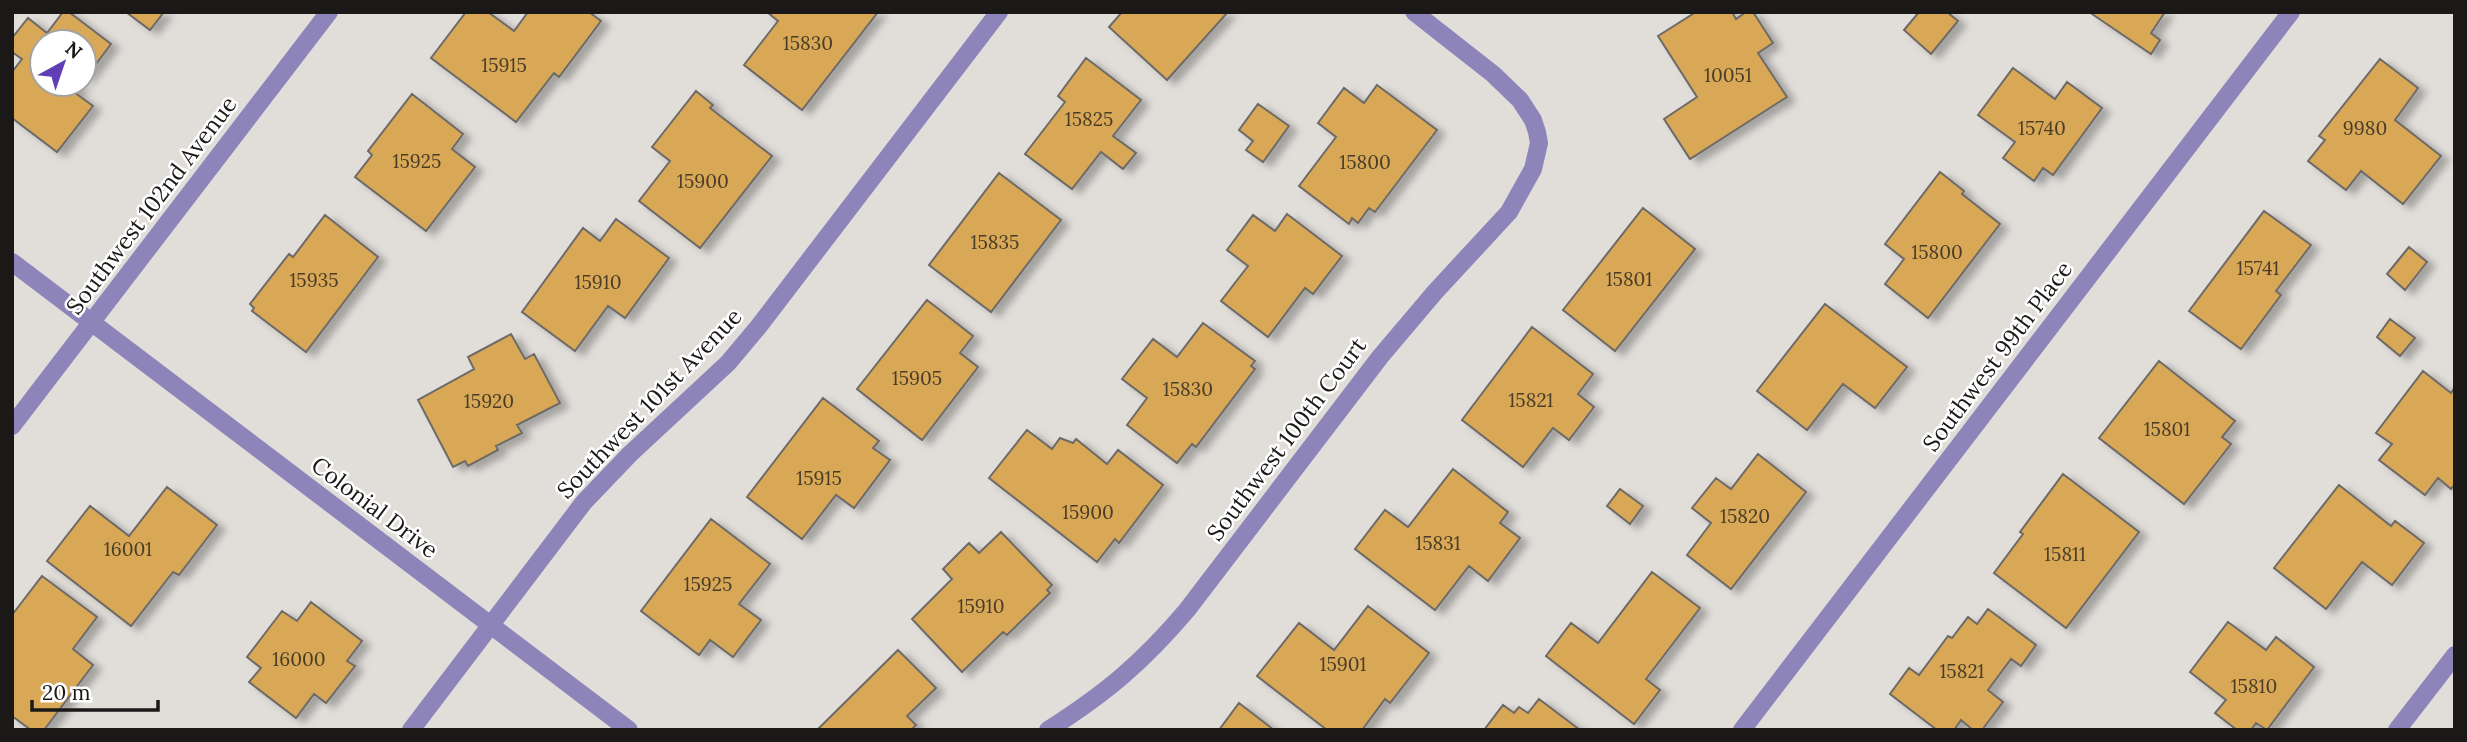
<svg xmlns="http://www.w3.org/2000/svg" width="2467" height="742" font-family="Lora,serif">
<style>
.building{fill:#d9a857;stroke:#6d6a67;stroke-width:2;filter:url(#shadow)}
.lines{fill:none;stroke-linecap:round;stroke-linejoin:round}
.minor{stroke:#8d85ba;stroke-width:18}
.tertiary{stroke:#8d85ba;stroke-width:18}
.labels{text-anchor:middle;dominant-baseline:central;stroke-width:5;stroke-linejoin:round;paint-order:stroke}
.number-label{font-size:19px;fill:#4a3d28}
.street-label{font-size:23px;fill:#1a1918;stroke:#fff}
</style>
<defs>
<filter id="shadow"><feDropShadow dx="8" dy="4.5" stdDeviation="3.5" flood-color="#0004"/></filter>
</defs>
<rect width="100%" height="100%" fill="#e1deda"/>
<path class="building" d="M63,12H69L111,44L84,80V42H42V84H81L74,92L93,106L57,152L12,118V72L22,59L12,52V38L28,18L47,33Z
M126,12H164L150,30Z
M466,12H488L514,31L528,12H589L601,21L559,77L554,73L516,122L431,58Z
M767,12H878L802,110L744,65L778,21Z
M1122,12H1228L1167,80L1109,27Z
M1696,12H1732L1736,19L1746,12H1753L1773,43L1758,53L1787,97L1690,159L1664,119L1697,97L1658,36Z
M1919,12H1947L1958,21L1931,54L1904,30Z
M2093,12H2165L2151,33L2160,40L2151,54L2092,14Z
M1086,58L1141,100L1113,136L1136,153L1123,169L1101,152L1072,189L1025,154L1065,102L1058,96Z
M2380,59L2418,88L2395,120L2441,156L2403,204L2361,171L2346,190L2308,161L2325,140L2319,136Z
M2013,68L2055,99L2067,82L2102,108L2053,175L2043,168L2034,181L2003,158L2015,142L1978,115Z
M1377,85L1437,130L1375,212L1369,208L1358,223L1352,218L1349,224L1299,186L1336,137L1318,123L1344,88L1364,103Z
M696,91L713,105L710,108L772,156L700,248L639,201L670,161L652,147Z
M412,94L463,134L452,149L475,167L426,231L355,177L372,155L368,151Z
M1258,104L1289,126L1263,162L1246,150L1253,141L1239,130Z
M1940,172L1964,191L1962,194L2000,224L1928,318L1885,284L1904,259L1885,244Z
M999,173L1061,220L991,312L929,265Z
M1643,208L1695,249L1615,351L1563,310Z
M2264,211L2311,245L2276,291L2281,295L2241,349L2189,311Z
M1287,214L1342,256L1313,294L1305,288L1268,337L1221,301L1248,266L1227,250L1253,215L1275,231Z
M325,215L378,257L306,352L252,311L254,308L250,304L289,254L293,257Z
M616,219L669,258L625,318L608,306L575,351L522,312L583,228L600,241Z
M2409,247L2427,262L2405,290L2387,274Z
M927,300L973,336L960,353L978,367L922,440L857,389Z
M1825,304L1907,367L1875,408L1843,384L1807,430L1757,391Z
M2390,319L2415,338L2400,356L2377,337Z
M1203,323L1255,361L1251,366L1255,369L1196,447L1192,444L1177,463L1127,425L1147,398L1122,379L1153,339L1177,357Z
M1532,327L1593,374L1578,394L1594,407L1569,440L1553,428L1523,467L1462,420Z
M511,334L525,359L534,354L560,403L517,425L522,433L496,446L498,450L468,466L465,461L453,467L418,400L474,369L468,357Z
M2159,361L2235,421L2222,437L2231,444L2184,504L2099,438Z
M2423,371L2451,393L2455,387V484L2451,489L2438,478L2425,495L2379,460L2392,444L2376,433Z
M823,398L879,441L873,448L890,460L854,508L836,495L802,539L747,497Z
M1027,430L1052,449L1060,438L1073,443L1076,439L1107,464L1118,450L1163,485L1119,543L1115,539L1097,562L989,478Z
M1758,454L1806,492L1731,589L1687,555L1711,523L1692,508L1716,478L1731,489Z
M1453,469L1508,512L1500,523L1520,538L1488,581L1469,566L1435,610L1355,549L1385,510L1408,527Z
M2063,474L2139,532L2066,628L1994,573L2023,534L2020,532Z
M2339,485L2391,526L2395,521L2424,543L2392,585L2362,562L2326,609L2274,568Z
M167,487L217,525L179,575L173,572L131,626L47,561L90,506L129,536Z
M1620,489L1643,506L1630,524L1607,506Z
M711,519L770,564L739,604L761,620L733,657L710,640L699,655L641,611Z
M1001,532L1052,585L1047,590L1050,593L1007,635L1003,632L962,672L912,619L952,579L943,569L969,543L979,553Z
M1652,572L1700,608L1646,679L1660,690L1634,724L1546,656L1571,623L1598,643Z
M42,576L97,617L73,649L93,665L44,730H31L12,716V615Z
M311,602L362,641L347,661L355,666L326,703L314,694L296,718L249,682L261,668L247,657L282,611L297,621Z
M1368,606L1429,653L1390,703L1385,699L1362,730H1327L1257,676L1299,623L1334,650Z
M1988,609L2036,645L2021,666L2011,659L1988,690L2003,702L1982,730H1973L1961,720L1954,730H1937L1890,694L1909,668L1919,675L1948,636L1952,638L1968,617L1977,624Z
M2228,622L2266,650L2276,637L2314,667L2267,730L2256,723L2251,730H2237L2215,713L2226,700L2190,672Z
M898,650L936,688L907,716L916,725L911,730H817Z
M1539,699L1580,730H1484L1503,705L1514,713L1519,707L1528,713Z
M1239,703L1274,730H1219Z"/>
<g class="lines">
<path class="minor" d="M411,730L584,502L630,454L728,363L759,326L999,12
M1048,730C1106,693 1142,663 1187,610L1380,357L1435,292L1509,212L1533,169L1539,143L1537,132L1533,120L1520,100L1493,74L1414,12
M1742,730L2291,12
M2397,730L2455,655"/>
<path class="tertiary" d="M12,262L629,730
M12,426L329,12"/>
</g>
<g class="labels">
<g class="number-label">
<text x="808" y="43">15830</text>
<text x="504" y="65">15915</text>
<text x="1728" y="75">10051</text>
<text x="1089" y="119">15825</text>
<text x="2042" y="128">15740</text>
<text x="2365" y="128">9980</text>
<text x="417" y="161">15925</text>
<text x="1365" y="162">15800</text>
<text x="703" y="181">15900</text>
<text x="995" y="242">15835</text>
<text x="1937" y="252">15800</text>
<text x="2258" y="268">15741</text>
<text x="1629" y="279">15801</text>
<text x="314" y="280">15935</text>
<text x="598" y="282">15910</text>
<text x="917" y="378">15905</text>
<text x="1188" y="389">15830</text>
<text x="1531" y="400">15821</text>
<text x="489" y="401">15920</text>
<text x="2167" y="429">15801</text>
<text x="819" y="478">15915</text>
<text x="1088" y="512">15900</text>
<text x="1745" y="516">15820</text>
<text x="1438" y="543">15831</text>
<text x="128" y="549">16001</text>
<text x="2065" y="554">15811</text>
<text x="708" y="584">15925</text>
<text x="981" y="606">15910</text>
<text x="299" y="659">16000</text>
<text x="1343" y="664">15901</text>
<text x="1962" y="671">15821</text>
<text x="2254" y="686">15810</text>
</g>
<g class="street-label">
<text transform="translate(151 205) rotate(-53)">Southwest 102nd Avenue</text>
<text transform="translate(1997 356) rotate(-53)">Southwest 99th Place</text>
<text transform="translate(649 403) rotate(-46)">Southwest 101st Avenue</text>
<text transform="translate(1286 439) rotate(-53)">Southwest 100th Court</text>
<text transform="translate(375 507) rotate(37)">Colonial Drive</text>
</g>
</g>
<rect width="2467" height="742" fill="none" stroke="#1a1918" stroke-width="28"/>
<g transform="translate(63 63) rotate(40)"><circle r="33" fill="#ffffff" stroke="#a3a3a3" stroke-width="2"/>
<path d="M0-5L12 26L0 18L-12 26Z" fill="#613db6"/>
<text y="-10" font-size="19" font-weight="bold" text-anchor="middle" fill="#1a1918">N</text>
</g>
<path d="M32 700v10h126v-10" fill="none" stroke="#1a1918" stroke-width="3.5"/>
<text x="42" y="700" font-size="21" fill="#1a1918" stroke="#ffffff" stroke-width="5" paint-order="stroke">20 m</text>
</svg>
